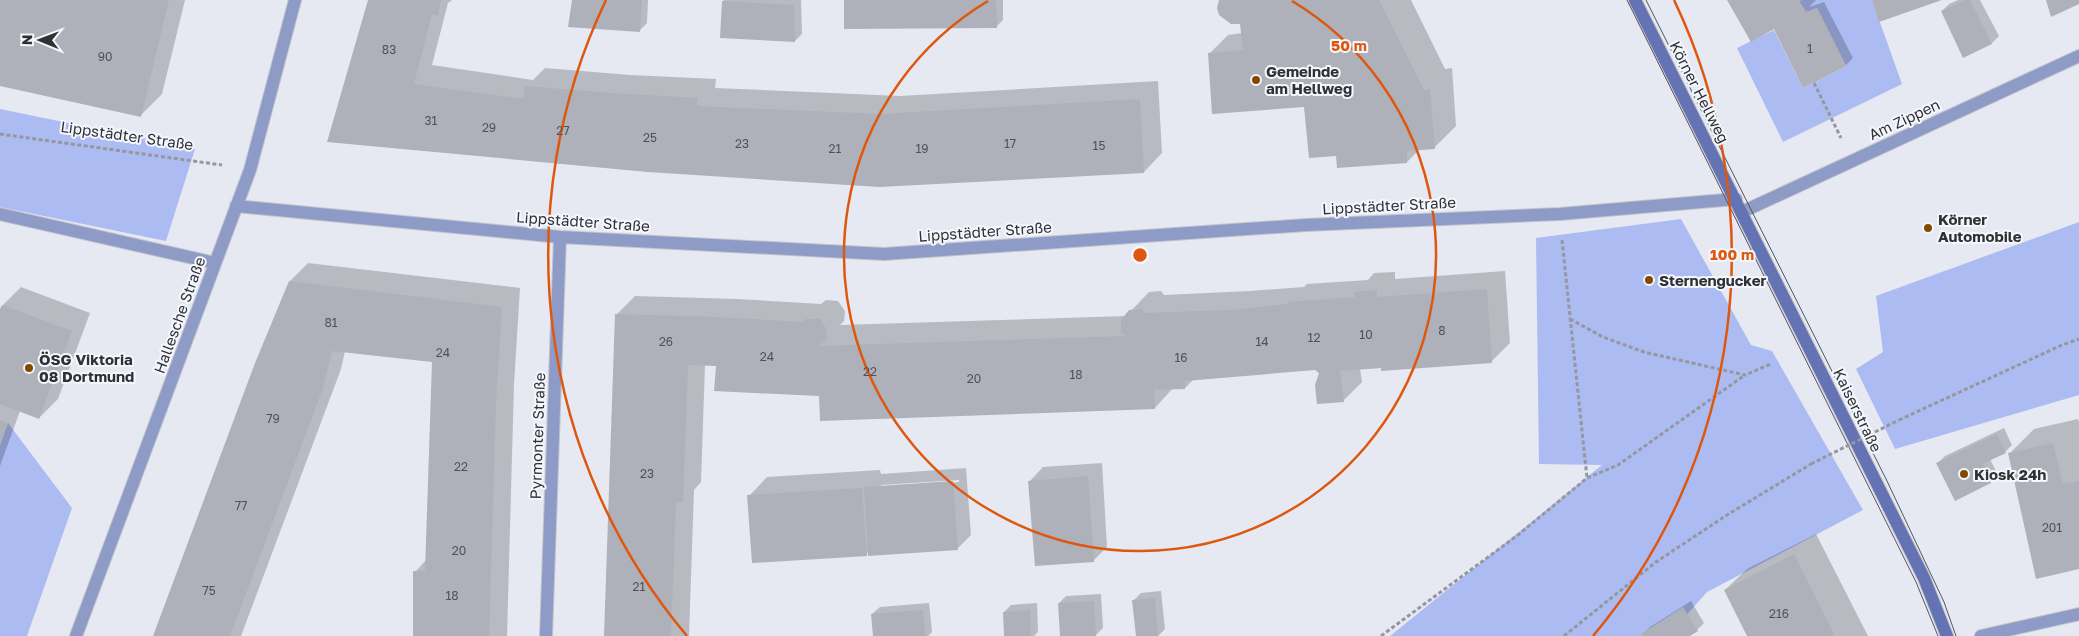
<svg xmlns="http://www.w3.org/2000/svg" width="2079" height="636" font-family="'Golos Text',sans-serif">
<style>
.green{fill:#acbcf2}
.shadow{fill:#0003;fill-rule:evenodd}
.building{fill:#aeb1b9}
.lines{fill:none;stroke-linecap:round;stroke-linejoin:round}
.service-casing{stroke:#c2c4cc;stroke-width:14}
.minor-casing{stroke:#c2c4cc;stroke-width:14}
.secondary-casing{stroke:#c2c4cc;stroke-width:14}
.path{stroke:#95979d;stroke-width:3;stroke-dasharray:4 2.5;stroke-linecap:butt}
.service{stroke:#8e9bc7;stroke-width:12}
.minor{stroke:#8e9bc7;stroke-width:12}
.secondary{stroke:#6373b3;stroke-width:12}
.tram{stroke:#55565b;stroke-width:1}
.path-bridge{stroke:#95979d;stroke-width:3;stroke-dasharray:4 2.5;stroke-linecap:butt}
.ring{fill:none;stroke:#df570e;stroke-width:2.5}
.poi-dot{fill:#844900;stroke:#f4f7fe;stroke-width:2}
.labels{text-anchor:middle;dominant-baseline:central;stroke-width:4;stroke-linejoin:round;paint-order:stroke}
.number-label{font-size:12px;fill:#505155}
.poi-label{font-size:15px;font-weight:bold;fill:#303134;stroke:#f4f7fe;text-anchor:start}
.street-label{font-size:15px;fill:#303134;stroke:#f4f7fe}
.centre{fill:#df570e;stroke:#f4f7fe;stroke-width:2.5}
.ring-label{font-size:15px;text-anchor:middle;font-weight:bold;fill:#df570e;stroke:#f4f7fe;stroke-width:4;stroke-linejoin:round;paint-order:stroke}
</style>
<rect width="100%" height="100%" fill="#e6e9f2"/>
<path class="green" d="M1802,0H1872L1902,84L1783,142L1737,48L1774,30L1803,88L1846,66L1817,8L1806,12L1799,1Z
M0,109L195,149L166,241L0,207Z
M1681,219L1751,345L1772,351L1863,510L1707,592L1668,636H1390L1602,465L1539,464L1536,238Z
M2079,222V395L1895,449L1856,369L1883,352L1876,296Z
M8,423L72,508L27,636H0V445Z"/>
<path class="shadow" d="M0,0H185L162,94L140,116L0,84Z
M370,0H452L448,3L432,65L533,80L545,68L630,75L716,79L715,88L900,96L1158,81L1162,153L1144,172L329,141Z
M573,0H648L647,23L640,30Z
M724,0H801L802,34L795,41L723,1Z
M846,0H1003V20L996,27Z
M1221,0H1411L1445,69L1452,68L1456,126L1434,148L1420,149L1407,162L1337,154L1306,103L1209,54L1228,35L1242,33V22L1231,23L1220,15Z
M1729,0H1816L1809,7L1824,2L1853,58L1846,65L1804,86L1780,26Z
M1958,0H1980L1999,36L1992,43L1942,11L1949,4Z
M308,263L520,288L514,384L507,636H414L415,572L427,559L433,361L345,351L341,369L241,636H155L290,281Z
M1505,271L1510,343L1491,362L1360,369L1362,382L1343,401L1315,368L1193,380L1185,388H1173L1155,408L820,394L717,365H705L701,482L694,490L689,636H605L617,314L635,296L737,299L821,304L826,300L838,301L845,311L844,321L840,325L1126,316L1149,292L1161,291L1164,295L1250,291L1304,287L1307,284L1368,280L1374,273L1395,272V279Z
M21,287L90,313L58,399L39,418L20,411L0,466V313L3,305Z
M2078,419L2079,423V568L2009,454L2034,429Z
M2004,428L2012,445L2005,452L1990,459L1998,475L1990,482L1955,499L1938,463L1945,456Z
M1102,463L1107,547L1093,561L1030,481L1043,467Z
M966,468L971,535L957,549L869,551L866,554L749,496L767,477L880,470L881,474ZM959,480V482L881,487V485Z
M1816,534L1868,636H1749L1725,590L1747,569Z
M1161,591L1165,629L1158,636H1137L1134,600L1141,593Z
M1101,594L1103,628L1095,636H1061L1059,603L1066,596Z
M1691,601L1704,623L1697,630L1688,636H1644L1643,634L1650,627Z
M929,603L932,632L928,636H874L872,614L880,607Z
M1037,603L1038,632L1034,636H1005L1004,612L1011,605Z"/>
<path class="building" d="M0,0H169L141,117L0,86Z
M368,0H441L438,16L432,14L414,84L523,99L525,86L611,93L698,98L697,106L880,114L1140,99L1144,173L879,187L648,172L327,142Z
M572,0H642L640,32L568,27Z
M844,0H996L997,28L844,29Z
M1219,0H1379L1424,90L1430,89L1435,149L1407,151V163L1337,168L1336,156L1309,158L1304,107L1212,114L1208,53L1243,50L1240,24H1231L1219,15L1217,8Z
M1727,0H1802L1799,1L1806,12L1817,8L1846,66L1803,88L1774,29L1751,42Z
M1872,0H1942L1879,22Z
M1965,0H1970L1992,44L1963,58L1941,11Z
M2046,0H2079V4L2051,17Z
M722,1L794,5L795,42L720,38Z
M289,281L502,307L496,403L489,636H413V571H425L432,362L332,351L323,388L230,636H153L255,363Z
M1487,289L1492,363L1381,371V368L1340,371L1344,402L1317,404L1315,385L1319,373L1315,370L1185,381V389L1154,390L1155,409L820,421L819,396L714,391L716,366L688,365L683,502H676L671,636H604L615,314L718,317L801,322L806,319H820L827,330L826,341L817,346L1126,336L1121,332V320L1129,310L1142,309L1145,313L1230,310L1288,304L1287,302L1355,297L1354,292L1377,290V297Z
M2,305L72,331L39,419L0,404V309Z
M0,420L8,423L0,445Z
M1997,434L2006,453L1982,464L1991,483L1955,501L1936,463Z
M2053,443L2063,484L2079,481V569L2036,579L2008,453Z
M1088,476L1094,562L1035,566L1028,481Z
M953,481L958,550L868,556L864,487Z
M862,488L867,556L752,563L747,495Z
M1794,554L1835,636H1747L1724,590Z
M1155,598L1158,636H1136L1132,600Z
M1094,601L1096,636H1060L1058,603Z
M1683,607L1698,631L1690,636H1643L1641,634Z
M923,610L925,636H873L871,614Z
M1030,610L1031,636H1004L1003,612Z"/>
<g class="lines">
<defs>
<path id="service" d="M0,214L215,263"/>
<path id="minor" d="M236,206L560,237L884,254L1306,225L1560,214L1736,199
M1742,212L2079,56
M76,636L250,170L295,0
M546,636L560,237
M1981,636L2079,614"/>
<path id="secondary" d="M1635,0L1924,578L1947,636"/>
</defs>
<use href="#service" class="service-casing"/>
<use href="#minor" class="minor-casing"/>
<use href="#secondary" class="secondary-casing"/>
<path class="path" d="M1814,83L1841,138
M0,134L222,165
M1562,240L1587,478
M1570,319L1603,337L1644,352L1745,375L1771,364
M1899,420L2062,345L2079,339
M1381,636L1518,535L1587,478L1618,465L1745,375
M1564,636L1656,562L1727,515L1811,464"/>
<use href="#service" class="service"/>
<use href="#minor" class="minor"/>
<use href="#secondary" class="secondary"/>
<path class="tram" d="M1627,0L1916,582L1938,636
M1646,0L1887,481L1944,602L1956,636"/>
<path class="path-bridge" d="M1811,464L1899,420"/>
</g>
<g class="ring">
<path d="M1292 1A296 296 0 1 1 988 1"/>
<path d="M687 636A592 592 0 0 1 606 0M1674 0A592 592 0 0 1 1593 636"/>
</g>
<g class="poi-dot">
<circle cx="1256" cy="80" r="5"/>
<circle cx="1928" cy="228" r="5"/>
<circle cx="1649" cy="280" r="5"/>
<circle cx="29" cy="368" r="5"/>
<circle cx="1964" cy="474" r="5"/>
</g>
<g class="labels">
<g class="number-label">
<text x="1810" y="48">1</text>
<text x="389" y="49">83</text>
<text x="105" y="56">90</text>
<text x="431" y="120">31</text>
<text x="489" y="127">29</text>
<text x="563" y="130">27</text>
<text x="650" y="137">25</text>
<text x="742" y="143">23</text>
<text x="1010" y="143">17</text>
<text x="1099" y="145">15</text>
<text x="835" y="148">21</text>
<text x="922" y="148">19</text>
<text x="331" y="322">81</text>
<text x="1442" y="330">8</text>
<text x="1366" y="334">10</text>
<text x="1314" y="337">12</text>
<text x="666" y="341">26</text>
<text x="1262" y="341">14</text>
<text x="443" y="352">24</text>
<text x="767" y="356">24</text>
<text x="1181" y="357">16</text>
<text x="870" y="371">22</text>
<text x="1076" y="374">18</text>
<text x="974" y="378">20</text>
<text x="273" y="418">79</text>
<text x="461" y="466">22</text>
<text x="647" y="473">23</text>
<text x="241" y="505">77</text>
<text x="2052" y="527">201</text>
<text x="459" y="550">20</text>
<text x="639" y="586">21</text>
<text x="209" y="590">75</text>
<text x="452" y="595">18</text>
<text x="1779" y="613">216</text>
</g>
<g class="poi-label">
<text x="1266" y="71">Gemeinde<tspan x="1266" dy="17">am Hellweg</tspan></text>
<text x="1938" y="219">Körner<tspan x="1938" dy="17">Automobile</tspan></text>
<text x="1659" y="280">Sternengucker</text>
<text x="39" y="359">ÖSG Viktoria<tspan x="39" dy="17">08 Dortmund</tspan></text>
<text x="1974" y="474">Kiosk 24h</text>
</g>
<g class="street-label">
<text transform="translate(1700 92) rotate(63)">Körner Hellweg</text>
<text transform="translate(1904 119) rotate(-25)">Am Zippen</text>
<text transform="translate(127 135) rotate(8)">Lippstädter Straße</text>
<text transform="translate(1389 205) rotate(-3)">Lippstädter Straße</text>
<text transform="translate(583 221) rotate(4)">Lippstädter Straße</text>
<text transform="translate(985 231) rotate(-4)">Lippstädter Straße</text>
<text transform="translate(179 315) rotate(-70)">Hallesche Straße</text>
<text transform="translate(1858 410) rotate(64)">Kaiserstraße</text>
<text transform="translate(537 436) rotate(-88)">Pyrmonter Straße</text>
</g>
</g>
<circle cx="1140" cy="255" r="8" class="centre"/>
<g class="ring-label">
<text x="1349" y="51">50 m</text>
<text x="1732" y="260">100 m</text>
</g>
<g transform="translate(40 40) rotate(271)" stroke="#f4f7fe" stroke-width="4" paint-order="stroke">
<path d="M0-4L9 19L0 12L-9 19Z" fill="#303134"/>
<text y="-8" font-size="14" font-weight="bold" text-anchor="middle" fill="#303134">N</text>
</g>
</svg>
